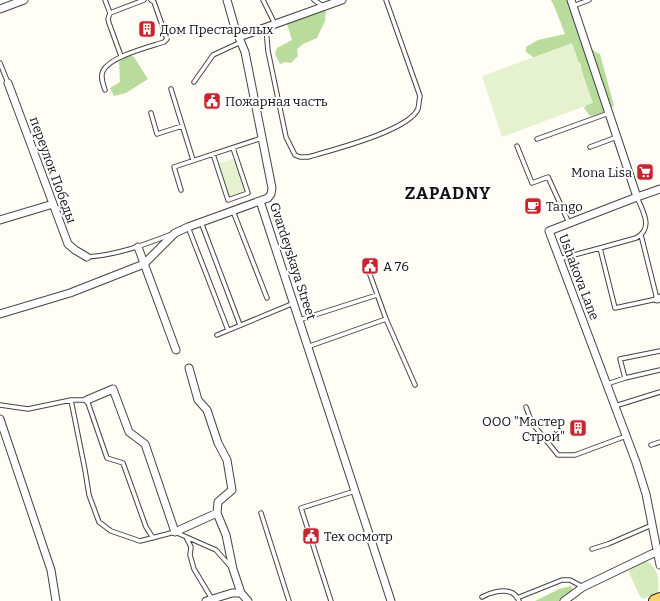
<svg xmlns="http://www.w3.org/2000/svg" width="660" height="601" font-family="Bitter,serif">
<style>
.green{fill:#d5ebbd}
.forest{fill:#b9dc9c}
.pitch{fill:#e6f2cf}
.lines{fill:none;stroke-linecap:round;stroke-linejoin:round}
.lane-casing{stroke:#444;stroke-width:5.5}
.street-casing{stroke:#444;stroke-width:9}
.primary-casing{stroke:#222;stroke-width:14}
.lane{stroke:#fff;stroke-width:3.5}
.street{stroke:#fff;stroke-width:7}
.primary{stroke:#f9d66b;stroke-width:12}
.labels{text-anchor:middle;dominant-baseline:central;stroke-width:4;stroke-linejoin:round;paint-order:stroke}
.poi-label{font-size:13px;fill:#111;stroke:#fff;text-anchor:start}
.street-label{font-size:13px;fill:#111;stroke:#fff}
.district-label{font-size:17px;font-weight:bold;letter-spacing:1px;fill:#111;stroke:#fff}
</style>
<rect width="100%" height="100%" fill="#fffdf5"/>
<path class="green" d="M646,561C657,566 660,580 658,592L643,599L640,596L629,573L631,567Z"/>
<path class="forest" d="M551,0H568C572,14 585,50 600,54L614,106C604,110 601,115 590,116L584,108L589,100L580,63L536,59L526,52V47L538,40L565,34L555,8Z
M323,9L326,11L325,21L317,38L303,44L297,49L298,56L291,63L286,62L280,64L275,54L277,48L292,40L287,24L295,19Z
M129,55L134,57L148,79L126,93L114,96L110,88L120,82L119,62Z
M571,586L573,591L561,601H535L559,589Z"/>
<path class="pitch" d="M572,43L593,103L502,137L482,76Z
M236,158L248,193L228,200L216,164Z"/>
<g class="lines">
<defs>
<path id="lane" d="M105,0L110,13L108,19L109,23L121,56
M263,0L275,24
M314,0L323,6
M573,6L589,0
M110,13L144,0
M266,28L268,51L286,137L295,155L300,157H308C332,150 408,131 418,109C419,105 419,100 420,96L386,0
M0,63L8,83
M194,82L213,55L241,42
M171,89L193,160
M105,90C103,84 100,77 103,71C109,57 149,47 164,42L167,39L154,2L151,0
M151,113L157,134L182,126
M537,139L609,113
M517,146L532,183L548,177L569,223
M590,147L617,137
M213,154L228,200L248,193L233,148
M181,190L174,167L262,138
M637,197C643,212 654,228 636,238L600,248L615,308L657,299L641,235
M233,211L267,298
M201,222L240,325
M188,227L228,330
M87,257C117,255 144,245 172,234
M559,259L600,248
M369,272L386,319L415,385
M299,320L377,295
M217,335L294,303
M307,347L386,319
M625,378L620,359L660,351
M607,384L625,378L660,370
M71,400L85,470L89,495L99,522L111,531L140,541L175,532L216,550L231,567
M0,405L28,409L71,400H87L107,458L123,463L146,527L153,538
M615,406L660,392
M526,407L532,423L558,455H575L626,436
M651,445L660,442
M261,513L289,601
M186,537L191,547L190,555L194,569L212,599
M592,549L608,544L652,525
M482,597C489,593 502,589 510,592C515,593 517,597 519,601
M517,598L562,580H570L583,587
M331,601L301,508L355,491"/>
<path id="street" d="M571,0L637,197L549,231L636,462L646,494L660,565
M0,9L24,0
M239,37L342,0
M8,83L68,244L75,250L87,257
M637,197L660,189
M260,201L391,601
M0,220L53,204
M138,247L176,350
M657,299L660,298
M0,314L70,293L144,264L175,233L188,227L268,198L271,194L272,188L245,52L235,28L227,0
M189,368L198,400L207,410L218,443L227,460L232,490L218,502L217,513L226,535L233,569L241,593L248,601
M87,400L113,389L129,432L145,444L175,532L217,513
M0,419L51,570L56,601
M206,601L232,593H241
M564,601L583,587L660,550"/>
<path id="primary" d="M655,601L660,599"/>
</defs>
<use href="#lane" class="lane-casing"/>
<use href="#street" class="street-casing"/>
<use href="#primary" class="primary-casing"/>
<use href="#lane" class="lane"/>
<use href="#street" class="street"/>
<use href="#primary" class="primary"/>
</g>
<defs>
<symbol id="building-square" viewBox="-11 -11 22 22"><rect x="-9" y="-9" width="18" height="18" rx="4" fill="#c4262e" stroke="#fff"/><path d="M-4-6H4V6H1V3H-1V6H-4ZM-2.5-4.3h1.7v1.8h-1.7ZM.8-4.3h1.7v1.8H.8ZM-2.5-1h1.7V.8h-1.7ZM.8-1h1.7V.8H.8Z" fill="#fff"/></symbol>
<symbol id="civic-square" viewBox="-11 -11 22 22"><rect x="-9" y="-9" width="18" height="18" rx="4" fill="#c4262e" stroke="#fff"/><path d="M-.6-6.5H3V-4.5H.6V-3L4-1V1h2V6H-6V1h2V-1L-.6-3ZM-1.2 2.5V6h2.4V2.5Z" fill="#fff"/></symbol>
<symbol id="supermarket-square" viewBox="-11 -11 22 22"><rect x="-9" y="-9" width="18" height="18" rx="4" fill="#c4262e" stroke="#fff"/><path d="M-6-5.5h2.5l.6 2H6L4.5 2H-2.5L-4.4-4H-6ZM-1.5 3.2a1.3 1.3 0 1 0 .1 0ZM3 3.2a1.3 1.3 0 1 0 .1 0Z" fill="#fff"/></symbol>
<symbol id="cafe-square" viewBox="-11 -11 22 22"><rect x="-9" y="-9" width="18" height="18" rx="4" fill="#c4262e" stroke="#fff"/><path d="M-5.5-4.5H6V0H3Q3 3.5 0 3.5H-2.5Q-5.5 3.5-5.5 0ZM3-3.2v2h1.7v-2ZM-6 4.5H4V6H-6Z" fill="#fff"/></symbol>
</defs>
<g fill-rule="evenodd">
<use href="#building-square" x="137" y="19" width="20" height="20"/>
<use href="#civic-square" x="202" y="91" width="20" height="20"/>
<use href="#supermarket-square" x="635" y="162" width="20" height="20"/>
<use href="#cafe-square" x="523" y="196" width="20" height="20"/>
<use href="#civic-square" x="360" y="256" width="20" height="20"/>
<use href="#building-square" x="568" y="418" width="20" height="20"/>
<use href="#civic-square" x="301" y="526" width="20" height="20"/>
</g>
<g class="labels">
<g class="poi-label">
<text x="160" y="29">Дом Престарелых</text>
<text x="225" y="101">Пожарная часть</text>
<text x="632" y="172" text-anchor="end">Mona Lisa</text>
<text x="546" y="206">Tango</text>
<text x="383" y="266">А 76</text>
<text x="565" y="421" text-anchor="end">ООО "Мастер<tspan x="565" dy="15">Строй"</tspan></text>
<text x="324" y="536">Тех осмотр</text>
</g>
<g class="street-label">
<text transform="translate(53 170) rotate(70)">переулок Победы</text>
<text transform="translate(293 261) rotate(72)">Gvardeyskaya Street</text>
<text transform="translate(579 277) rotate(69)">Ushakova Lane</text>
</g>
<g class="district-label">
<text x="448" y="193">ZAPADNY</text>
</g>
</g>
</svg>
